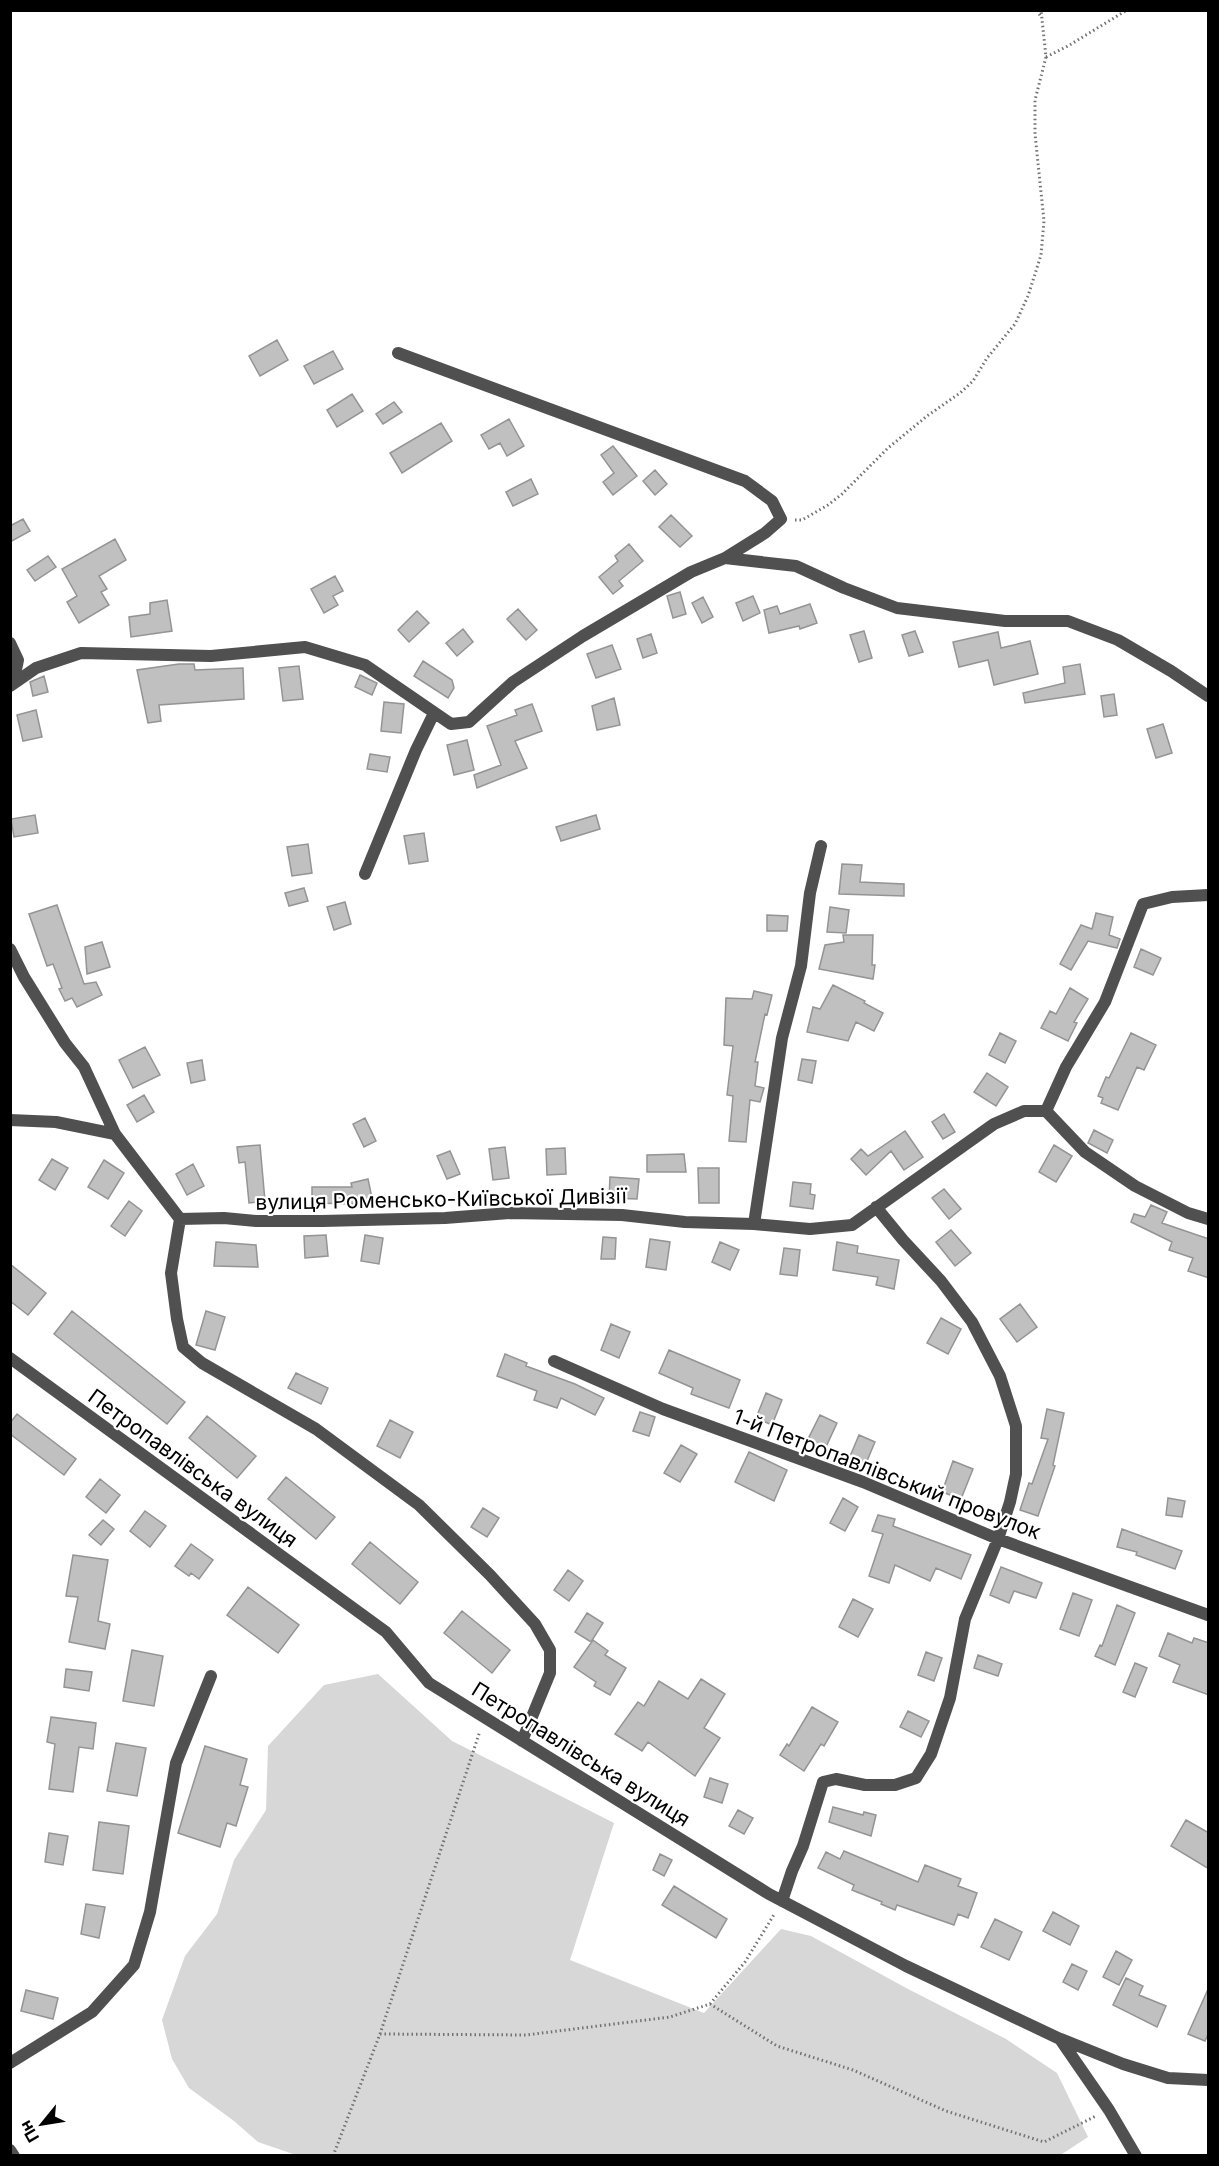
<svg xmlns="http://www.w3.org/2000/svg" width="1219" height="2166" font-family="Inter,sans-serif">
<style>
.green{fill:#d7d7d7}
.building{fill:#c0c0c0;stroke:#949494;stroke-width:1.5}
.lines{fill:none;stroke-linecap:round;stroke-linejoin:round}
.path{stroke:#727272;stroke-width:3;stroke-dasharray:1.5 3;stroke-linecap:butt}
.minor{stroke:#505050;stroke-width:12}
.tertiary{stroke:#505050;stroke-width:12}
.labels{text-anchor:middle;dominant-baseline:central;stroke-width:4.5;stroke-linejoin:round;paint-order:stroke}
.street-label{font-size:21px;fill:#000;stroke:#fff}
</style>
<rect width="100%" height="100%" fill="#fff"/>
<path class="green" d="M378,1674L452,1741L614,1823L570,1960L704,2013L781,1929L811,1936L908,1989L1006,2039L1057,2073L1088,2137L1059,2156H299L258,2142L234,2121L189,2088L172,2059L162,2020L185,1956L217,1914L234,1860L266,1810L268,1746L324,1685Z"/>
<path class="building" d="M277,340L288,360L260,376L249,356Z
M333,351L343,369L314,384L304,366Z
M352,394L363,411L337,427L327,410Z
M394,402L402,412L383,424L376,414Z
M509,419L524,446L507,456L500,443L489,449L481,435Z
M441,423L452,441L402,473L390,453Z
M613,446L637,476L613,495L603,482L614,473L601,455Z
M655,470L667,484L655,495L643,481Z
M531,479L538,494L513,506L506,492Z
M671,515L692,536L680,547L659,527Z
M23,519L30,531L10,542V526Z
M115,539L126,560L99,576L107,589L101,592L109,605L79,623L67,602L77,596L62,569Z
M629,544L643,561L619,581L623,586L613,594L599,577L618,561L615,556Z
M48,556L56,567L35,581L27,570Z
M335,576L343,591L333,596L338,605L324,613L311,589Z
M680,592L686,614L673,618L667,596Z
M753,596L760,613L743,621L736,603Z
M703,597L713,617L702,623L692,603Z
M167,600L172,631L131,637L129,617L150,614V603Z
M810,604L817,623L800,629L799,626L769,633L764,610L777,606L780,614Z
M518,609L537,630L526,640L507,619Z
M417,611L429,623L409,642L398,630Z
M463,629L473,642L457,656L446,643Z
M864,631L872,658L859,662L850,635Z
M915,631L923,652L909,656L902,635Z
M998,632L1001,648L1030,641L1038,674L994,685L988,660L959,667L953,642Z
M651,634L657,653L643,658L637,639Z
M612,645L621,669L596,678L587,654Z
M423,661L452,680L454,688L448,698L414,676Z
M179,664H194L195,670L243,668L244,699L159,705L161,721L148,723L137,670Z
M1080,664L1085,694L1025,703L1023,693L1065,683L1063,667Z
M299,666L303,699L283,701L279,668Z
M360,675L377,683L372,695L355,687Z
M44,676L48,692L33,696L30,682Z
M1114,694L1117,715L1104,717L1101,696Z
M614,698L620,725L597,730L592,706Z
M384,702L404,704L401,733L381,731Z
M532,704L542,731L515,741L527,768L477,788L474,775L501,765L487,726L517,715L515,710Z
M36,710L42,737L23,741L17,715Z
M1163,724L1172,753L1156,758L1147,729Z
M467,740L474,770L454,775L447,745Z
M370,754L390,757L387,772L367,769Z
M35,815L38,833L14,837L11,819Z
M596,815L600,829L561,841L556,827Z
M424,833L428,861L409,864L404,836Z
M308,844L312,873L292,876L287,847Z
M842,864L862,865L860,882L904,884V896L839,894Z
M304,888L308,901L289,906L285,893Z
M345,902L351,924L334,930L327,907Z
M57,905L84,984L96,982L102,995L77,1007L72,998L65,1001L59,989L62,988L53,964L47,966L29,914Z
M830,907L849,910L846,933L827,932Z
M1096,913L1113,917L1109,935L1120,939L1117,948L1088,941L1071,970L1060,964L1081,925L1092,929Z
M767,915L788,916L787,931H767Z
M843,935H873L872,965H875L873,979L819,969L825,945L844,942Z
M102,942L110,967L87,974L85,947Z
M1141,949L1161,958L1153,975L1134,967Z
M833,985L865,1001L864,1003L883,1013L874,1031L856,1022L848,1041L807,1032L813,1007L820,1009Z
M1070,988L1088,999L1074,1022L1077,1023L1068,1041L1041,1028L1050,1011L1056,1014Z
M754,991L772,995L767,1015L765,1014L755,1062H758L755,1086L764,1088L760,1102L750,1100L746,1142L729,1141L733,1096L727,1095L733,1046L724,1045L726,998L752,999Z
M1000,1033L1016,1041L1005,1063L989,1055Z
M1131,1033L1156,1045L1144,1070L1137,1067L1118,1110L1101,1103L1103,1098L1098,1096L1106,1077L1109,1078Z
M145,1047L160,1075L133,1088L119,1060Z
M802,1059L816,1061L812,1083L798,1080Z
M202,1060L205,1080L191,1083L187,1063Z
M987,1073L1008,1087L996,1106L974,1092Z
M144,1095L154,1112L137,1122L127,1105Z
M944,1114L955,1132L943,1139L932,1122Z
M365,1118L376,1141L364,1147L353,1124Z
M1094,1130L1113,1140L1107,1153L1088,1143Z
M905,1131L923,1157L904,1170L891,1151L866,1175L851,1159L861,1149L868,1156Z
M260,1145L265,1201L249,1203L245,1162L239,1163L237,1147Z
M1054,1145L1072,1156L1056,1182L1039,1172Z
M505,1147L509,1178L493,1180L489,1149Z
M565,1148L566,1174L547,1175L546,1149Z
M450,1151L460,1174L447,1179L437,1156Z
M684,1154L686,1172H647V1155Z
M52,1159L68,1168L55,1190L39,1180Z
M104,1160L124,1173L108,1199L88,1187Z
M193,1164L204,1186L187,1195L176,1174Z
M698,1168H719V1203H699Z
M610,1177L639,1179L637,1199L609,1198Z
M368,1179L373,1203L356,1207L355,1204L312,1203V1187H352L351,1183Z
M793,1182L811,1184L810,1194L815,1195L813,1209L790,1206Z
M944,1189L961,1209L949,1219L932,1198Z
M129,1201L142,1211L125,1236L111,1226Z
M1151,1205L1167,1212L1162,1223L1209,1239V1278L1188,1271L1193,1258L1169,1250L1172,1242L1131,1222L1134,1214L1145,1217Z
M951,1230L971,1253L955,1266L936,1242Z
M326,1235L328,1256L305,1258L304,1236Z
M365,1235L383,1238L379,1264L361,1261Z
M603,1237L616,1238L615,1259H601Z
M650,1239L670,1242L666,1270L646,1267Z
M216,1242L256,1245L258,1267L214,1266Z
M720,1242L739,1250L730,1270L712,1262Z
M837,1242L858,1246L857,1253L899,1260L894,1289L876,1285L878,1277L833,1270Z
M784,1248L800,1250L797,1276L780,1274Z
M10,1264L46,1293L28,1315L10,1301Z
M1020,1304L1037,1327L1017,1342L1000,1319Z
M72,1311L185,1402L167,1424L54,1334Z
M206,1311L225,1317L215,1350L196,1345Z
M941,1318L961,1329L948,1354L927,1343Z
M611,1324L630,1332L619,1358L601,1350Z
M669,1350L740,1380L729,1408L691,1394L693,1388L659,1373Z
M505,1354L527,1363L526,1366L575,1384L604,1398L595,1415L561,1398L557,1408L534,1400L537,1391L497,1376Z
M296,1373L328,1388L321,1404L288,1388Z
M766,1393L782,1400L772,1425L756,1418Z
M1047,1409L1064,1413L1053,1465L1055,1466L1038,1516L1020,1510L1029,1483L1032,1484L1048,1439L1041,1438Z
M640,1412L655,1417L649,1436L633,1431Z
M17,1414L76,1459L64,1475L10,1434V1423Z
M820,1415L837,1423L825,1449L807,1441Z
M207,1416L256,1456L237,1478L189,1438Z
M390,1420L413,1432L400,1458L377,1446Z
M859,1435L875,1442L864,1468L848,1461Z
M681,1445L697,1454L680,1482L664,1473Z
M749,1452L787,1470L774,1501L735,1482Z
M953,1461L973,1469L961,1499L942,1492Z
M286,1477L335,1517L316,1539L268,1499Z
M100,1479L120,1495L106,1513L86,1497Z
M843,1498L858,1507L845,1531L830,1523Z
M1168,1498L1185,1501L1182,1517L1166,1515Z
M483,1508L499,1518L487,1537L471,1527Z
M145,1511L166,1526L150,1547L130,1531Z
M878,1515L895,1519L893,1526L971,1555L961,1579L936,1568L930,1581L895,1565L889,1583L869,1576L883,1534L872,1531Z
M103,1520L114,1529L101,1545L89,1535Z
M1122,1529L1182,1551L1175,1569L1136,1555L1137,1552L1117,1547Z
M370,1542L418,1582L400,1604L352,1564Z
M191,1544L213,1560L199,1579L191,1573L189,1576L175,1566Z
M73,1555L108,1560L98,1621L110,1624L105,1649L69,1642L78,1597L66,1596Z
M1001,1567L1042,1583L1036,1598L1014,1591L1009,1603L990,1595Z
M568,1570L583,1581L569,1601L554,1590Z
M248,1587L299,1625L278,1653L227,1615Z
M1073,1593L1092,1600L1079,1636L1060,1629Z
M853,1599L873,1609L858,1637L839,1627Z
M1117,1605L1135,1613L1115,1665L1095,1656L1100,1645L1102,1646Z
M462,1611L510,1650L492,1673L444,1633Z
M587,1613L603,1623L591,1642L575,1632Z
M1168,1633L1192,1643L1194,1638L1209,1643V1695L1173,1682L1180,1665L1159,1656Z
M593,1640L608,1651L605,1655L626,1668L610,1695L594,1686L596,1682L574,1667Z
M132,1650L163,1656L154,1706L123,1701Z
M926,1652L942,1658L934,1681L918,1675Z
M978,1655L1002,1664L998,1676L974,1668Z
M1135,1663L1147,1668L1135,1697L1123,1692Z
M66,1669L92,1672L89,1691L64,1687Z
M701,1679L725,1694L704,1728L720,1738L695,1776L648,1742L642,1751L615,1734L638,1702L644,1706L659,1681L688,1699Z
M812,1707L838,1722L824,1746L821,1744L804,1771L780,1755L787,1744L789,1746Z
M908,1711L929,1721L921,1737L900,1727Z
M51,1717L96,1723L93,1749L79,1747L73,1792L49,1789L55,1744L47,1742Z
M116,1743L146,1748L137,1796L107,1791Z
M205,1746L247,1759L240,1785L248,1787L236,1826L227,1823L220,1847L178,1833Z
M710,1778L728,1784L722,1803L704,1797Z
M833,1807L863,1815L864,1812L876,1815L871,1836L829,1822Z
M738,1810L753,1818L744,1834L729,1826Z
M1186,1820L1209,1833V1869L1171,1846Z
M99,1822L129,1826L123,1874L93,1870Z
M49,1833L68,1836L63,1865L45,1862Z
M844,1851L918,1882L925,1865L961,1879L958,1886L977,1893L968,1918L958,1914L954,1925L897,1905L895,1910L881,1904L882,1902L852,1890L854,1885L818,1868L826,1852L840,1859Z
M660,1854L672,1860L664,1876L653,1870Z
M674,1886L727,1919L716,1938L662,1905Z
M86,1904L105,1907L99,1938L81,1934Z
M1053,1912L1079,1926L1070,1945L1043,1931Z
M995,1919L1022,1932L1009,1960L981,1947Z
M1116,1951L1132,1960L1119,1985L1103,1977Z
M1072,1964L1087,1971L1078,1990L1063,1982Z
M1126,1978L1143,1986L1139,1995L1166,2006L1157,2027L1113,2005Z
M1209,1987V2032L1205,2041L1188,2034Z
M26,1990L58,1998L53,2019L21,2011Z"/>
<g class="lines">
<path class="path" d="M1037,10L1041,17
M1046,57L1068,46L1127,10
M795,520H802L828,505L842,494L888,448L927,416L960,393L973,381L987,358L1015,324L1028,296L1041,255L1044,221L1035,134V100L1046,57L1041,10
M710,2004L745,1962L775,1913
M380,2034L526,2035L670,2017L710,2004L777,2046L853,2070L946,2111L1044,2142L1096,2116
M333,2156L380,2034L480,1731"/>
<path class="minor" d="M725,558L796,566L844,588L897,608L1005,621H1068L1118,640L1171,671L1208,696
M10,643L18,660L13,684
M10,686L36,668L81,653L211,656L305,647L365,665L451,724L469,722L513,682L583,636L691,572L725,558L765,533L781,519L772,501L745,481L398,353
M365,874L416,750L434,713
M10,949L24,977L65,1043L84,1067L115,1134L180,1219L171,1273L177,1319L183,1347L202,1363L316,1429L419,1505L490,1575L535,1624L550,1650V1673L522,1741
M1046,1111L1066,1067L1105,1002L1143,904L1172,897L1208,895
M10,1120L56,1122L115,1134
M180,1219L224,1218L256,1221H322L445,1218L510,1213L622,1215L685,1222L754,1224L810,1229L852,1225L994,1124L1024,1111H1046L1085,1152L1135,1186L1188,1213L1208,1219
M754,1224L782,1038L801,966L810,893L821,846
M10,1358L386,1632L429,1683L769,1894L906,1966L1060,2039L1109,2110L1136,2156
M554,1361L663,1409L863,1482L998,1539L1208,1615
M782,1901L792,1871L803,1846L823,1782L836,1779L865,1785H895L916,1778L931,1754L950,1698L965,1619L998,1539L1010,1502L1016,1474V1426L1000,1376L972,1322L941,1281L903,1240L876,1207
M1061,2039L1123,2064L1168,2078L1208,2080
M10,2063L92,2012L134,1965L150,1912L176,1763L211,1676"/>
<path class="tertiary" d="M10,2150L14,2156"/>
</g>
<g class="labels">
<g class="street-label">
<text transform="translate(441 1199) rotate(-1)">вулиця Роменсько-Київської Дивізії</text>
<text transform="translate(193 1468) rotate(36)">Петропавлівська вулиця</text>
<text transform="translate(887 1474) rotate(21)">1-й Петропавлівський провулок</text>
<text transform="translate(581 1754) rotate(32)">Петропавлівська вулиця</text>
</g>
</g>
<rect width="1219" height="2166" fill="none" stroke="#000000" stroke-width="24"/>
<g transform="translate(42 2124) rotate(240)" stroke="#ffffff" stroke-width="4.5" paint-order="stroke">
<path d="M0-4.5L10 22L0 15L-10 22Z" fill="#000000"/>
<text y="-9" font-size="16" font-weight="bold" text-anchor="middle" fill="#000000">Пн</text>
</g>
</svg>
